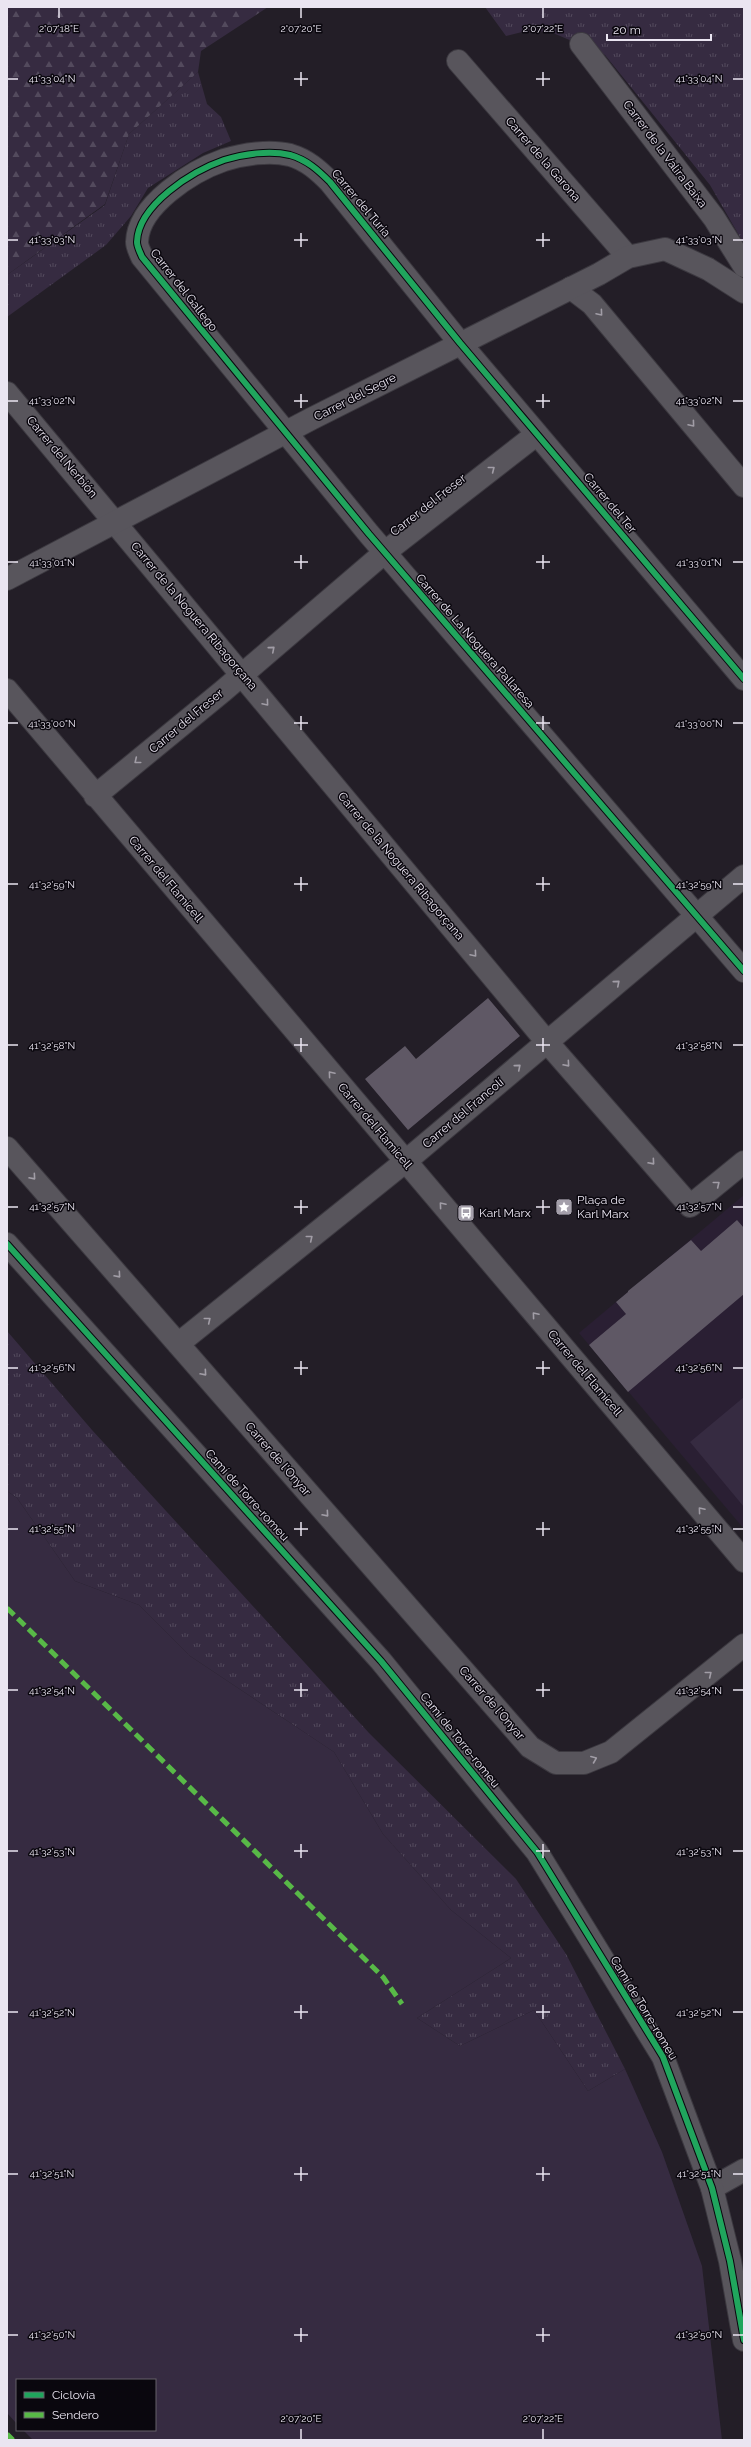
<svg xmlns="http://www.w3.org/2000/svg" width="751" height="2447" font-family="Raleway,sans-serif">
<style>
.built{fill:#2a1f33}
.grass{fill:url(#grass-tufts)}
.forest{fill:url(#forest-firs)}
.garden{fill:#362b41}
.building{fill:#5f5865}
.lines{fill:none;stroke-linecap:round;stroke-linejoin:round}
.street-casing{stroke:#3c3940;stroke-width:24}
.secondary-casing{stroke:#3c3940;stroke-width:24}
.street{stroke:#58555c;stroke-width:22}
.secondary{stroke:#58555c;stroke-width:22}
.quiet{stroke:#58b947;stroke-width:5;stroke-dasharray:10 5;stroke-linecap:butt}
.cycleway-casing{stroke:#0a070e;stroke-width:8}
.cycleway{stroke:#20a55d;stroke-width:6}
.oneway{stroke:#a19da6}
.ticks{fill:none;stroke:#eae5f1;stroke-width:1.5}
.labels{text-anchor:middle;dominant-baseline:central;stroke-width:3;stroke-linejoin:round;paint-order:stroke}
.street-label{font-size:12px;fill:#eae5f1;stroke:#0a070e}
.poi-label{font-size:12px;fill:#eae5f1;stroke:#0a070e;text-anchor:start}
.ticks-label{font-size:10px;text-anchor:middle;fill:#eae5f1;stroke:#0a070e;stroke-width:3;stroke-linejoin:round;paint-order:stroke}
</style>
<defs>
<pattern id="grass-tufts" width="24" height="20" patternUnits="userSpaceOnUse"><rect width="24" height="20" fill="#362b41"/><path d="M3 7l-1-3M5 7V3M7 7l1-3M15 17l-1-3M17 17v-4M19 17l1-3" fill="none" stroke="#534a5d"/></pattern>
<pattern id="forest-firs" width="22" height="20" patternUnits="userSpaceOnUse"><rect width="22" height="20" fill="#362b41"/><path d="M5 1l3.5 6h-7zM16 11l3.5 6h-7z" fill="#534a5d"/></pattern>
</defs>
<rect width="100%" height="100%" fill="#231e27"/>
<path class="built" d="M744,1195V1529L579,1333Z"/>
<path class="grass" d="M485,7H744V244L710,185L605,55L553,33L530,30L506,36Z
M198,72L207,104L221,117L231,141L203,153L148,188L131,216L106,245L7,317V275L105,205L129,134Z
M7,1331L92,1430L369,1733L516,1879L566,1954L625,2069L588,2091L534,2010L460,2046L417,2018L511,1958L451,1910L383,1834L334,1752L190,1656L139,1605L75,1581L17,1498L7,1491Z"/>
<path class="forest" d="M7,7H268L201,51L198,72L129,134L105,204L7,275Z"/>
<path class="garden" d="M744,1397V1507L690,1442Z
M7,1491L17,1498L75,1581L139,1605L190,1656L334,1752L383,1834L451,1910L511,1958L417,2018L460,2046L534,2010L588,2091L625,2069L662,2152L702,2266L722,2440H33L23,2430H155V2380H17V2424L7,2413Z"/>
<path class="building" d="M488,998L520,1036L408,1130L365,1079L405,1046L416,1059Z
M737,1220L744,1228V1294L628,1392L589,1345L626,1314L616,1302L628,1292V1291L691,1240L701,1251Z"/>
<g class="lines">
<defs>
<path id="street" d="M581,44L714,218L744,266
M458,61L628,257
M571,288L592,304L744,486
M7,393L547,1042L690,1206L744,1162
M744,679L460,343L330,182C318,170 307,160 290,155C270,150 243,154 224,160C192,171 138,205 137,242C137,247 140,252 142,257L369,534L744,971
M7,690L744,1561
M95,796L223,691L384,553L537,434
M7,1148L530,1747L556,1763H584L611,1752L744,1645
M178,1344L406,1161L744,876
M712,2188L744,2170"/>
<path id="secondary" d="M7,579L311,419L599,274L628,257L665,249L708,269L744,292
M7,1244L381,1661L537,1852L663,2057L712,2188L730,2261L744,2340"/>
</defs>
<use href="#street" class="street-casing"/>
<use href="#secondary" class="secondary-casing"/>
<use href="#street" class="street"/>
<use href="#secondary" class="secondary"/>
<path class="quiet" d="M7,1608L383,1977L402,2004
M7,2434L13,2440"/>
<defs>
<path id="cycleway" d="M744,679L460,343L330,182C318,170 307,160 290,155C270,150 243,154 224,160C192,171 138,205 137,242C137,247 140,252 142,257L369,534L744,971
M7,1244L381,1661L537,1852L663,2057L712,2188L730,2261L744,2340"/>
</defs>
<use href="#cycleway" class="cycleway-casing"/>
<use href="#cycleway" class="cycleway"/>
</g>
<defs><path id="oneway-chevron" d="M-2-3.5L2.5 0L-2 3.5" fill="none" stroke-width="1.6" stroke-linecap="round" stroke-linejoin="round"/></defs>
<g class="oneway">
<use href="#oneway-chevron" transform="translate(600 313) rotate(50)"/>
<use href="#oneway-chevron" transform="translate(692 424) rotate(50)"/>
<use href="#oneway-chevron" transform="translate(492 469) rotate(-38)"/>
<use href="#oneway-chevron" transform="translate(272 649) rotate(-41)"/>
<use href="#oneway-chevron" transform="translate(266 703) rotate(50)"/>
<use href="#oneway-chevron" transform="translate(137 761) rotate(141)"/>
<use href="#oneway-chevron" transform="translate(474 954) rotate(50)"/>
<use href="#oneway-chevron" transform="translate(617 983) rotate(-41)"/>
<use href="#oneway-chevron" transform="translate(567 1064) rotate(49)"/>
<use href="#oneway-chevron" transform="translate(518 1067) rotate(-40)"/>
<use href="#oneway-chevron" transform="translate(331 1074) rotate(-130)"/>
<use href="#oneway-chevron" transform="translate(652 1162) rotate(49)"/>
<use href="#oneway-chevron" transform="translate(33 1177) rotate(49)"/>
<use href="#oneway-chevron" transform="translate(717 1184) rotate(-39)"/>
<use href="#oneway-chevron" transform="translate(442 1205) rotate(-130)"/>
<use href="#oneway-chevron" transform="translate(310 1238) rotate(-39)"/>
<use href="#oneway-chevron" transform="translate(118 1275) rotate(49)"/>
<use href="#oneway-chevron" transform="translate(535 1315) rotate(-130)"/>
<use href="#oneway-chevron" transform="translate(208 1320) rotate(-39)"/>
<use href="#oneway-chevron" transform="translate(204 1373) rotate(49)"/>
<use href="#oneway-chevron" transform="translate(701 1510) rotate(-130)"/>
<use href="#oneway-chevron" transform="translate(326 1514) rotate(49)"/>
<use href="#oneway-chevron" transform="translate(709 1674) rotate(-39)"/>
<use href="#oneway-chevron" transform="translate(594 1759) rotate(-22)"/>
</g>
<path class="ticks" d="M59,8V18M301,8V18M543,8V18M301,72V86M543,72V86M8,79H18M294,79H308M536,79H550M733,79H743M301,233V247M543,233V247M8,240H18M294,240H308M536,240H550M733,240H743M301,394V408M543,394V408M8,401H18M294,401H308M536,401H550M733,401H743M301,555V569M543,555V569M8,562H18M294,562H308M536,562H550M733,562H743M301,716V730M543,716V730M8,723H18M294,723H308M536,723H550M733,723H743M301,877V891M543,877V891M8,884H18M294,884H308M536,884H550M733,884H743M301,1038V1052M543,1038V1052M8,1045H18M294,1045H308M536,1045H550M733,1045H743M301,1200V1214M543,1200V1214M8,1207H18M294,1207H308M536,1207H550M733,1207H743M301,1361V1375M543,1361V1375M8,1368H18M294,1368H308M536,1368H550M733,1368H743M301,1522V1536M543,1522V1536M8,1529H18M294,1529H308M536,1529H550M733,1529H743M301,1683V1697M543,1683V1697M8,1690H18M294,1690H308M536,1690H550M733,1690H743M301,1844V1858M543,1844V1858M8,1851H18M294,1851H308M536,1851H550M733,1851H743M301,2005V2019M543,2005V2019M8,2012H18M294,2012H308M536,2012H550M733,2012H743M301,2167V2181M543,2167V2181M8,2174H18M294,2174H308M536,2174H550M733,2174H743M301,2328V2342M543,2328V2342M8,2335H18M294,2335H308M536,2335H550M733,2335H743M301,2429V2439M543,2429V2439"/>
<defs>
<symbol id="sight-square" viewBox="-11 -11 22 22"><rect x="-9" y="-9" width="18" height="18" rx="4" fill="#a49faa" stroke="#0a070e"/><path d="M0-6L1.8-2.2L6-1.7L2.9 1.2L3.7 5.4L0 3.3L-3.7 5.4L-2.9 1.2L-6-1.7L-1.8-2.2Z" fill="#fff"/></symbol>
<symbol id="bus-square" viewBox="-11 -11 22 22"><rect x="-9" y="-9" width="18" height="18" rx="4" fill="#a49faa" stroke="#0a070e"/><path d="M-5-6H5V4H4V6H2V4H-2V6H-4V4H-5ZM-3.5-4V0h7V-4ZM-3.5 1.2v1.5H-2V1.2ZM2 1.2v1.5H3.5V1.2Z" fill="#fff"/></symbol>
</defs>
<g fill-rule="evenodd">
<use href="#sight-square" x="554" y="1197" width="20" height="20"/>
<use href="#bus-square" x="456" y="1203" width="20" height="20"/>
</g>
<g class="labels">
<g class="street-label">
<text transform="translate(665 154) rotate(53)">Carrer de la Valira Baixa</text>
<text transform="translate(543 159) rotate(49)">Carrer de la Garona</text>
<text transform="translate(361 203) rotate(50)">Carrer del Turia</text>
<text transform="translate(184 290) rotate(52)">Carrer del Gallego</text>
<text transform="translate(355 397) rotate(-27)">Carrer del Segre</text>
<text transform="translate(62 457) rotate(50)">Carrer del Nerbión</text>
<text transform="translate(610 503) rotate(50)">Carrer del Ter</text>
<text transform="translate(428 505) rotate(-38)">Carrer del Freser</text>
<text transform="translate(194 616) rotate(50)">Carrer de la Noguera Ribagorçana</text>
<text transform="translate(475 641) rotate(49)">Carrer de La Noguera Pallaresa</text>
<text transform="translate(186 721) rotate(-40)">Carrer del Freser</text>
<text transform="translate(401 866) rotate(50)">Carrer de la Noguera Ribagorçana</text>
<text transform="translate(166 879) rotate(50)">Carrer del Flamicell</text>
<text transform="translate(463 1113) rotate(-40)">Carrer del Francolí</text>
<text transform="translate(375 1126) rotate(50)">Carrer del Flamicell</text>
<text transform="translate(585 1373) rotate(50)">Carrer del Flamicell</text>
<text transform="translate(278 1459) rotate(49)">Carrer de l'Onyar</text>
<text transform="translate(247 1495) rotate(48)">Camí de Torre-romeu</text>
<text transform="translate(492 1703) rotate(49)">Carrer de l'Onyar</text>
<text transform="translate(460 1740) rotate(51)">Camí de Torre-romeu</text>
<text transform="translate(644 2008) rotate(59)">Camí de Torre-romeu</text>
</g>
<g class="poi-label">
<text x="577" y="1200">Plaça de<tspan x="577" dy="14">Karl Marx</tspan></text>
<text x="479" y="1213">Karl Marx</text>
</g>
</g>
<g class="ticks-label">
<text x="59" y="32">2°07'18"E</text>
<text x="301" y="32">2°07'20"E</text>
<text x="543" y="32">2°07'22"E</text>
<text x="52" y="82">41°33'04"N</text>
<text x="699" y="82">41°33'04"N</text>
<text x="52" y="243">41°33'03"N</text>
<text x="699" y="243">41°33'03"N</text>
<text x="52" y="404">41°33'02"N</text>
<text x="699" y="404">41°33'02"N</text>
<text x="52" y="566">41°33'01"N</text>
<text x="699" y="566">41°33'01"N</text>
<text x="52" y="727">41°33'00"N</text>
<text x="699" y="727">41°33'00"N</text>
<text x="52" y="888">41°32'59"N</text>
<text x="699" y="888">41°32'59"N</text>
<text x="52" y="1049">41°32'58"N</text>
<text x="699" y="1049">41°32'58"N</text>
<text x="52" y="1210">41°32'57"N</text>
<text x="699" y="1210">41°32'57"N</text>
<text x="52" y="1371">41°32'56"N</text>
<text x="699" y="1371">41°32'56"N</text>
<text x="52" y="1532">41°32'55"N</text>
<text x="699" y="1532">41°32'55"N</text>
<text x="52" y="1694">41°32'54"N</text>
<text x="699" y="1694">41°32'54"N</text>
<text x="52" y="1855">41°32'53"N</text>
<text x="699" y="1855">41°32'53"N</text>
<text x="52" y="2016">41°32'52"N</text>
<text x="699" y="2016">41°32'52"N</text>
<text x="52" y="2177">41°32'51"N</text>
<text x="699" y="2177">41°32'51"N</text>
<text x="52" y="2338">41°32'50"N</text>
<text x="699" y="2338">41°32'50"N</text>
<text x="301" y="2422">2°07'20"E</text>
<text x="543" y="2422">2°07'22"E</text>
</g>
<rect width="751" height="2447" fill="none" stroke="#eae5f1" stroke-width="16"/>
<rect x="16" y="2379" width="140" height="52" fill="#0a070e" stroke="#646069"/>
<rect x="24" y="2392" width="20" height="6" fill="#20a55d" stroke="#646069"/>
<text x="52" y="2399" font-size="12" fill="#eae5f1">Ciclovía</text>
<rect x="24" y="2412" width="20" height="6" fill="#58b947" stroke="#646069"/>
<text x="52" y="2419" font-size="12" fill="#eae5f1">Sendero</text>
<path d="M607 34v6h104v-6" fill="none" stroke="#eae5f1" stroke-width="2"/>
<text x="613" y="34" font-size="12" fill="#eae5f1" stroke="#0a070e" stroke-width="3" paint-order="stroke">20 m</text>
</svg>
